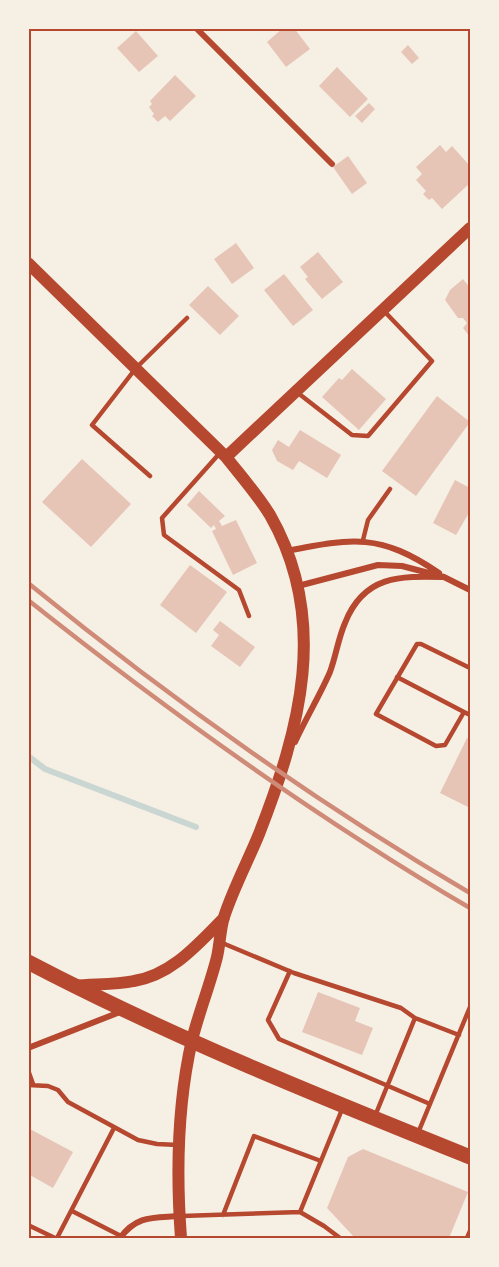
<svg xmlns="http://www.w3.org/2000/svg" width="499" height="1267" font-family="Mulish,sans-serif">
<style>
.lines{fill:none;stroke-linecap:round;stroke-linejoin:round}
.stream{stroke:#c9d6d2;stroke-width:6}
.building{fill:#e6c5b7}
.service{stroke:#b5482f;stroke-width:4.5}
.minor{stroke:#b5482f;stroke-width:6}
.secondary{stroke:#b5482f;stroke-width:12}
.primary{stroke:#b5482f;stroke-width:15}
.rail{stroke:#cf8b77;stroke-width:4.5}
.neatline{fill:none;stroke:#b5482f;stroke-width:2}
</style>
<rect width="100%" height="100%" fill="#f6efe4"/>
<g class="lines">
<path class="stream" d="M28,756L45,769L196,827"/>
</g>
<path class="building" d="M283,28H294L310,49L286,67L267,42Z
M136,31L158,56L139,72L117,48Z
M408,45L419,58L412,64L401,52Z
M337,67L368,99L350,117L319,86Z
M175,75L196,96L170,121L165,116L158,122L152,116L154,114L149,107L152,104L150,101Z
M369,103L375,109L362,123L355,116Z
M440,145L446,152L452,146L470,166V183L442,209L432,198L429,200L423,194L426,191L416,180L422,174L416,167Z
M348,156L367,183L352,194L333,167Z
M236,243L254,268L232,284L214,259Z
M318,252L343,282L322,299L305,279L308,277L300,267Z
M284,274L313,310L293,326L264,290Z
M463,279L470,288V337L463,328L467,323L463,318H458L445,300L450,290Z
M208,286L239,316L220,335L189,305Z
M352,369L386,399L359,430L322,397L339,378L342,380Z
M437,396L470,422L416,496L382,471Z
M300,430L341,455L327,478L299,461L293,470L277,461L272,450L278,440L289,447Z
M82,459L131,504L91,547L42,502Z
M455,480L470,488V511L456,535L433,523Z
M199,491L225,516L219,521L222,526L236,520L257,563L233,575L212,531L216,529L214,525L211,528L187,505Z
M190,565L227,592L196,633L160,605Z
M220,621L255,647L240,667L211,646L219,635L213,630Z
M467,738L470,739V808L440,793Z
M318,992L360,1008L355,1021L373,1028L362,1055L302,1032Z
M28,1128L73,1152L53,1188L28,1174Z
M363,1149L468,1192L449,1238H355L327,1208L348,1157Z"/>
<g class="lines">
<path class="service" d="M298,393L352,435L368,436L432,361L384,311
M219,454L162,518L164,535L239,590L249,616
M150,476L92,425L136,368L187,318
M363,540L368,520L390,489
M470,668L421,644H417L376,714L436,746L445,745L464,712L470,715
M397,677L464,712
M220,942L294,973L401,1008L415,1018L375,1116
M290,971L268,1020L279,1039L430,1104
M415,1018L459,1035
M28,1070L33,1084
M28,1085L48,1086L58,1090L68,1102L138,1140L157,1144L178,1145
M418,1133L470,1007
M72,1211L121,1236
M300,1212L324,1226L340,1238
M223,1215L254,1136L321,1161
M182,1216L300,1212L343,1107
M28,1225L55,1238
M57,1238L114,1128
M467,1238L470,1231"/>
<path class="minor" d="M196,28L332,164
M287,551C353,538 380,533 439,573
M298,586L378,565L402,566L444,577L470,590
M295,742C306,718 320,695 330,672C336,656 338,639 345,623C364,575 400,576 444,577
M28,1048L120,1012
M120,1238C137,1215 153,1218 179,1216"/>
<path class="secondary" d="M28,263L226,457C241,476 257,494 270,515C330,620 300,729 259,834C248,861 233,889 224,917C220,930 220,944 217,957C210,985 199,1012 192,1040C177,1106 176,1172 181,1238
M226,457L470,228
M74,986C94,984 115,985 134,981C172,975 198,944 224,918"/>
<path class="primary" d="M28,962C171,1037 321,1097 470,1157"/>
<path class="rail" d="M28,583C168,697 315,802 470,893
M28,600C169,712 315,817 470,908"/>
</g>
<rect width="499" height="1267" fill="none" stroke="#f6efe4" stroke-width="60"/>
<rect x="30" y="30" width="439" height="1207" class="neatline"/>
</svg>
